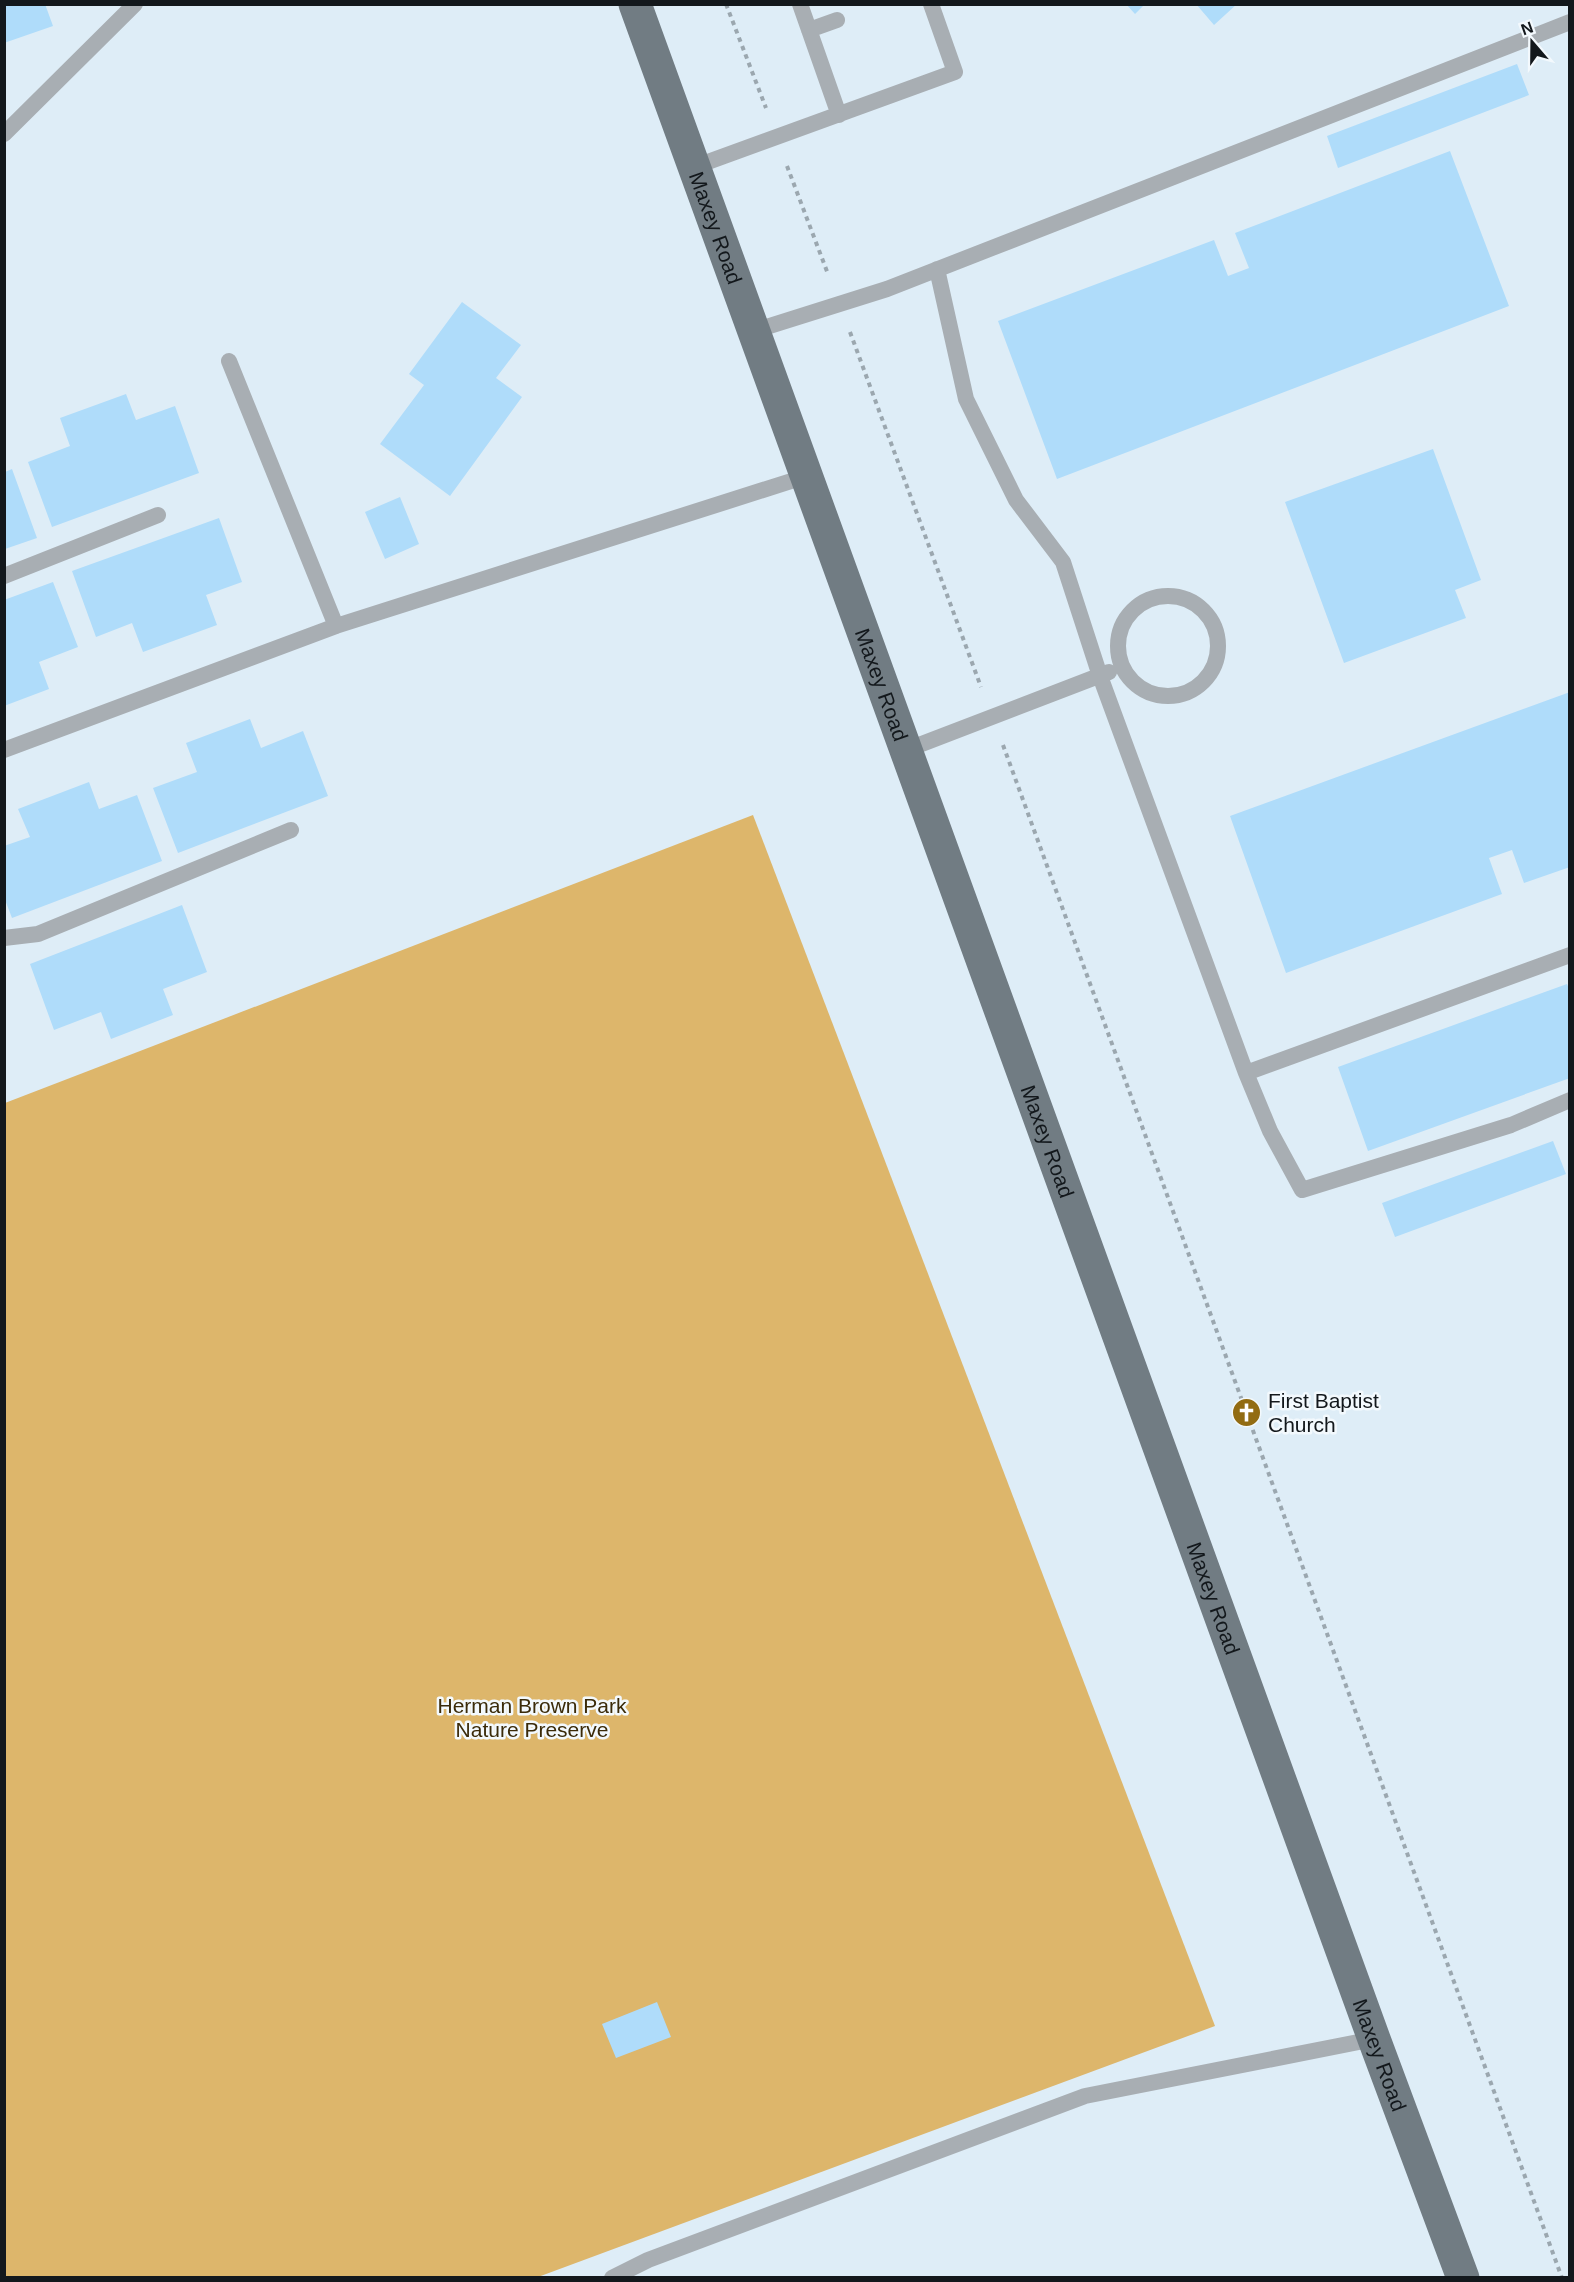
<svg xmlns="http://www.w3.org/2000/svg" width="1574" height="2282" font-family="Helvetica,sans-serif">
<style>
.forest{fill:#ddb66b}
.building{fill:#afdcfa}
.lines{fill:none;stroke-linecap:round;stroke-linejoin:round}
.path{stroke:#9ba7af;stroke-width:4;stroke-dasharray:4.5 4.5;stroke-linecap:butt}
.lane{stroke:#a8aeb3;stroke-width:16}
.primary{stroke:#717c83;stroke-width:33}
.labels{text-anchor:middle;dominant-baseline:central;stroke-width:5;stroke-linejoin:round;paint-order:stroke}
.street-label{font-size:21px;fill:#13181c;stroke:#f3f9fd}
.poi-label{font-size:21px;fill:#13181c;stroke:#f3f9fd;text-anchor:start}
.park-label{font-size:21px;fill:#3b2b09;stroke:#f3f9fd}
</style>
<rect width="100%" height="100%" fill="#deedf7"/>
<path class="forest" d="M753,815L1215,2026L538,2277L5,2278V1103Z"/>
<path class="building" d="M4,4H45L53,26L4,43Z
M1126,4H1145L1135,14Z
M1196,4H1237L1214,25Z
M1517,64L1529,95L1338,168L1327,136Z
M1450,151L1509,306L1057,479L998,321L1214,240L1228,276L1249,268L1235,233Z
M462,302L521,345L496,378L522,397L450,496L380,444L424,385L409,374Z
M126,394L136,420L175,406L199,473L52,527L28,462L70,446L60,418Z
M1433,449L1481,580L1455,590L1466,618L1344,663L1285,502Z
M12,469L37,538L5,549V472Z
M400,497L419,544L385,559L365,512Z
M219,518L242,582L206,595L217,625L143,652L132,623L96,637L72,571Z
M53,582L78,647L39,662L49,689L4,706V600Z
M1570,692V867L1524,883L1512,850L1489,858L1502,894L1286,973L1230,816Z
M250,719L261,748L303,731L328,796L178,853L153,788L197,772L186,743Z
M89,782L99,809L137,795L162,861L12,918L4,897V846L30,837L18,809Z
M182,905L207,972L163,989L173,1015L111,1039L101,1012L54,1030L30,964Z
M1567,984L1570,991V1078L1368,1151L1338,1067Z
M1553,1141L1566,1174L1395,1237L1382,1203Z
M657,2002L671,2037L616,2058L602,2024Z"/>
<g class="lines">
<path class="path" d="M726,4L766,108
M787,166L828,274
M850,332L981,687
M1003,745L1562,2278"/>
<path class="lane" d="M800,4L839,115
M809,30L837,20
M4,134L135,4
M694,167L955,72L931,4
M937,269L966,399L1016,500L1063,562L1100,676L1246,1073L1270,1131L1302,1190L1511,1125L1570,1100
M754,331L887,289L1570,22
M229,361L336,626
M4,576L158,515
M1118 646a50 50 0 1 1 100 0a50 50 0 1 1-100 0Z
M4,750L336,626L807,476
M906,750L1109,672
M4,938L38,934L291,830
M1246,1073L1570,955
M612,2278L648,2260L1085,2096L1374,2039"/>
<path class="primary" id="s1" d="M635,4L1374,2039L1463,2278"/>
</g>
<defs>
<symbol id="church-disc" viewBox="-11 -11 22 22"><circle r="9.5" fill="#926c13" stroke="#f3f9fd"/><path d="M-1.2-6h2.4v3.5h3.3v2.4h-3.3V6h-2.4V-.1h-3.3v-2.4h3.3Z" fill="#fff"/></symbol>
</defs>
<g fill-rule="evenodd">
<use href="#church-disc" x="1230" y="1396" width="33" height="33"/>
</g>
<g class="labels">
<g class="street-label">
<text stroke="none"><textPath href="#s1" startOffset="238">Maxey Road</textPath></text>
<text stroke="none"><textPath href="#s1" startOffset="724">Maxey Road</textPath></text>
<text stroke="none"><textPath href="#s1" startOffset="1210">Maxey Road</textPath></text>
<text stroke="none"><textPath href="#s1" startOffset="1696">Maxey Road</textPath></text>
<text stroke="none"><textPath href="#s1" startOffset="2182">Maxey Road</textPath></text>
</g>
<g class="poi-label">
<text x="1268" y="1400">First Baptist<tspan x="1268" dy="24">Church</tspan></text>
</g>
<g class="park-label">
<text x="532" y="1705">Herman Brown Park<tspan x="532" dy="24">Nature Preserve</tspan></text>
</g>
</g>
<rect width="1574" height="2282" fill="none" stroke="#13181c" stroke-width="12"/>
<g transform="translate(1532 42) rotate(340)" stroke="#f3f9fd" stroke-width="4.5" paint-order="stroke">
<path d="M0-4.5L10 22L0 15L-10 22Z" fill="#13181c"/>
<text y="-9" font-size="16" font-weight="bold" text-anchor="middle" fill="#13181c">N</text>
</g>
</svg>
